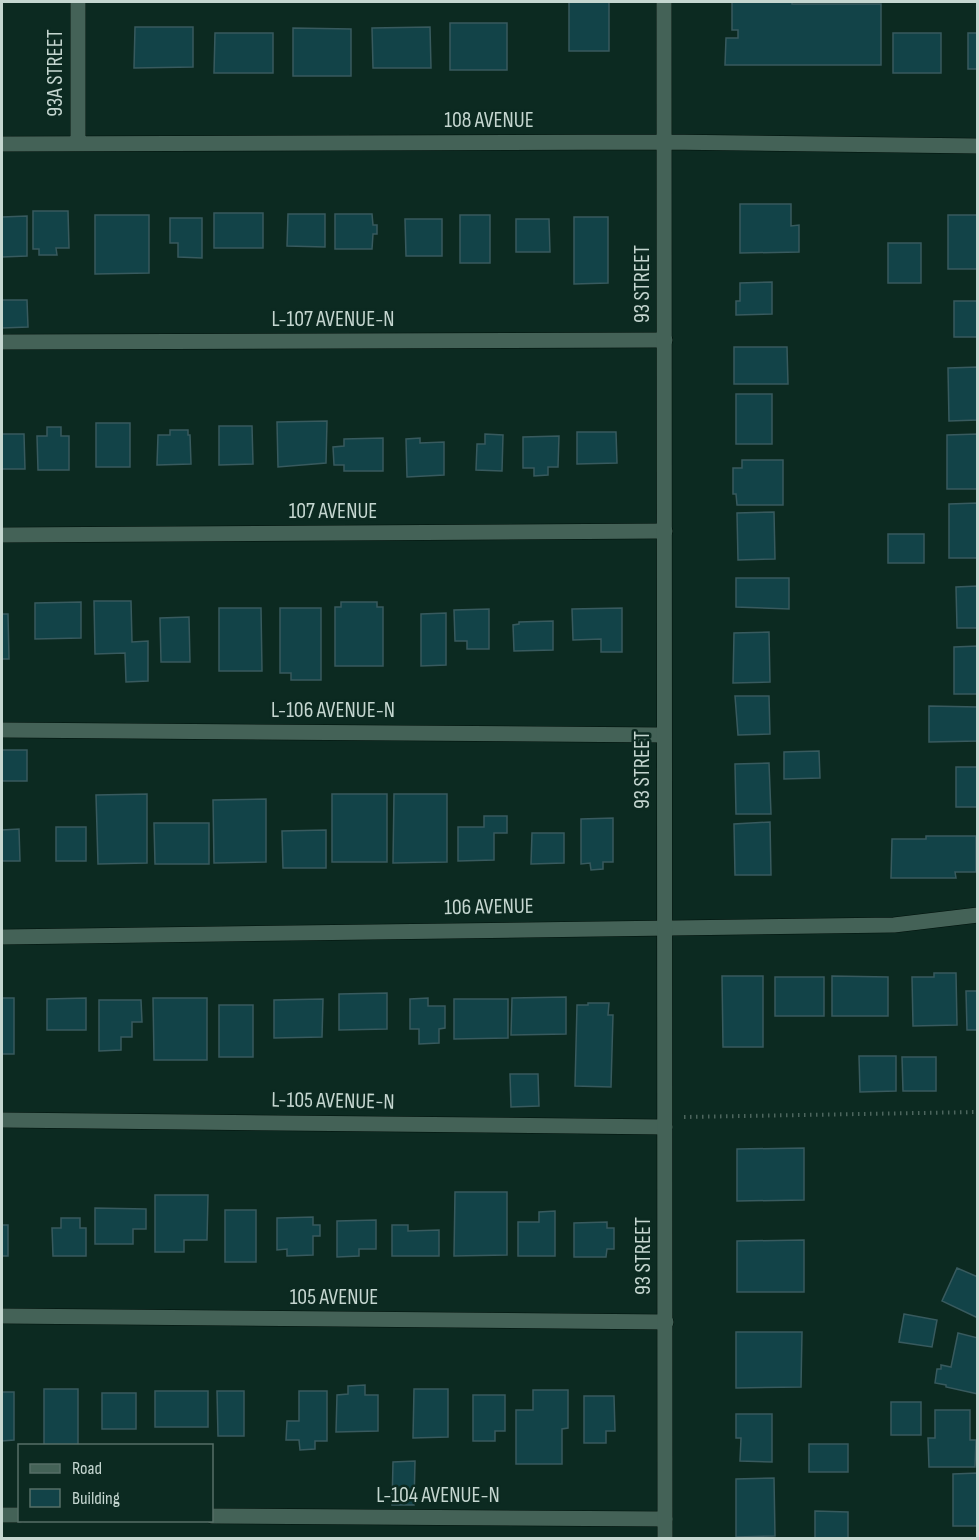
<svg xmlns="http://www.w3.org/2000/svg" width="979" height="1540" font-family="'Sofia Sans Condensed',sans-serif">
<style>
.building{fill:#124348;stroke:#385a5e;stroke-width:1.5}
.lines{fill:none;stroke-linecap:round;stroke-linejoin:round}
.lane-casing{stroke:#00110b;stroke-width:16}
.street-casing{stroke:#00110b;stroke-width:16}
.secondary-casing{stroke:#00110b;stroke-width:16}
.path{stroke:#4c655d;stroke-width:4;stroke-dasharray:1.5 4.5;stroke-linecap:butt}
.lane{stroke:#446257;stroke-width:15}
.street{stroke:#446257;stroke-width:15}
.secondary{stroke:#446257;stroke-width:15}
.labels{text-anchor:middle;dominant-baseline:central;stroke-width:5;stroke-linejoin:round;paint-order:stroke}
.street-label{font-size:22px;fill:#c5d6d0;stroke:#0c2a21}
</style>
<rect width="100%" height="100%" fill="#0c2a21"/>
<path class="building" d="M569,2H609V51H569Z
M732,2H792V4H881V65H725L726,38H738V30H732Z
M450,23H507V70H450Z
M135,27H193V67L134,68Z
M430,27L431,68H373L372,28Z
M293,28L351,29V76H293Z
M215,33H273V73H214Z
M893,33H941V73H893Z
M968,33H978V69H968Z
M740,204H791V226L799,225V252L740,253Z
M33,211H68L69,248H56L57,255H39V249H33Z
M214,213H263V248H214Z
M288,214H325V247L287,246Z
M335,214H372L373,225H377V234H373L372,249H335Z
M95,215H149V273L95,274Z
M460,215H490V263H460Z
M948,215H978V269H948Z
M27,216V256L2,257V217Z
M574,217H608V283L574,284Z
M170,218H202V258L178,257V243H170Z
M405,219H442V256H406Z
M516,219H549L550,252H516Z
M888,243H921V283H888Z
M772,282V314L736,315V301H740V283Z
M2,300H27L28,327L2,328Z
M954,301H978V337H954Z
M734,347H787L788,384H734Z
M978,367V420L949,421L948,368Z
M736,394H772V444H736Z
M327,421L326,463L278,467L277,422Z
M96,423H130V467H96Z
M219,426H252L253,464L219,465Z
M47,427H61V436H69V470H38L37,436H47Z
M170,430H188V435H190L191,464L157,465L158,435H170Z
M577,432H616L617,463L577,464Z
M2,434H24L25,469H2Z
M485,434L503,435L502,471L476,470L477,444H485Z
M978,434V489H947V435Z
M559,436L558,467H548V475L534,476V468H523V437Z
M383,438V471H344V465H334L333,447L344,446V439Z
M420,438V443L444,442V475L407,477L406,439Z
M742,460H783V505H737L736,494H733V468H742Z
M978,503V558H949V504Z
M774,512L775,559L738,560L737,513Z
M888,534H924V563H888Z
M736,578H789V609L736,607Z
M978,586V628H957L956,587Z
M94,601H131L132,642L148,641V681L126,682L125,653L95,654Z
M81,602V638L35,639V603Z
M341,602H377V607H383V666H335V607H341Z
M219,608H261L262,671H219Z
M280,608H321V680H291V673H280Z
M622,608V652H601V639L573,640L572,609Z
M489,609V649H467V641H455L454,610Z
M446,613V665L421,666V614Z
M2,614H8L9,659H2Z
M189,617L190,662H161L160,618Z
M553,621V650L514,651L513,625L519,624V622Z
M769,632L770,682L733,683L734,633Z
M978,646V694H954V647Z
M735,696H769L770,734L738,735Z
M929,706L978,707V741L929,742Z
M2,750H27V781H2Z
M819,751L820,778L784,779V752Z
M769,763L771,814H736L735,764Z
M956,767H978V807H956Z
M147,794V863L98,864L96,795Z
M332,794H387V862H332Z
M394,794H447V862L393,863Z
M266,799V862L214,863L213,800Z
M484,816H507V833H494V860L458,861V827H484Z
M613,818V862H603V869L591,870L590,863L581,864V819Z
M770,822L771,875H735L734,824Z
M154,823H209V864H155Z
M56,827H86V861H56Z
M19,829L20,861H2V830Z
M326,830V868H283L282,831Z
M532,833H564V863L531,864Z
M926,836H976V872H955L956,878H891L892,839H926Z
M934,973H956L957,1025L913,1026L912,977H934Z
M722,976H763V1047H723Z
M832,976L888,977V1016H832Z
M775,977H824V1016H775Z
M966,991H978V1030H967Z
M387,993V1029L339,1030V994Z
M566,997V1034L511,1035L512,998Z
M2,998H14V1054H2Z
M86,998V1030H47V999Z
M153,998H207V1060H154Z
M428,998V1006H445V1028L439,1029V1043L419,1044V1029H410V999Z
M323,999L322,1037L274,1038V1000Z
M454,999H508V1038L454,1039Z
M99,1000H141L142,1022H132V1037H121V1050L99,1051Z
M588,1003H609L608,1015H613L611,1087L575,1086L577,1005H588Z
M219,1005H253V1057H219Z
M859,1056H896V1091L860,1092Z
M902,1057H936V1091H903Z
M510,1074H538L539,1106L511,1107Z
M804,1148V1200L737,1201V1149Z
M455,1192H507V1255L454,1256Z
M155,1195H208L207,1240H184V1252H155Z
M95,1208L146,1209V1229H133V1244H95Z
M225,1210H256V1262H225Z
M555,1211V1256H518V1222H539V1212Z
M313,1217V1225H320V1236H313V1255L287,1256V1249L277,1250V1218Z
M61,1218H80V1228H86V1256H53L52,1228H61Z
M376,1220V1249H359V1256L337,1257V1221Z
M607,1222V1228H614V1249H607L606,1257H574V1223Z
M2,1225H8V1256H2Z
M392,1225H408V1231L439,1230V1256H392Z
M804,1240V1292H737V1241Z
M957,1268L978,1277V1318L942,1301Z
M904,1314L937,1320L932,1347L899,1342Z
M736,1332H802L801,1387L736,1388Z
M958,1333L978,1338V1394L946,1387V1385L935,1383L937,1369H941V1365L951,1367Z
M365,1385V1395H378V1431L336,1432L337,1395L348,1394V1386Z
M44,1389H78V1446H44Z
M414,1389H448V1437L413,1438Z
M533,1390H568V1428L562,1429V1464H516V1410H533Z
M155,1391H208V1427H155Z
M217,1391H244V1436H218Z
M299,1391H327V1441H315V1449L300,1450L299,1440H286L287,1421H299Z
M2,1392H14V1440L2,1441Z
M102,1393H136V1429H102Z
M473,1395H505V1431H495V1441H473Z
M584,1396H614L615,1431H606V1443H584Z
M891,1402H921V1435H891Z
M935,1410H970V1440H976L975,1467H929L928,1438H935Z
M736,1414H772V1462L740,1461L741,1438H736Z
M809,1444H848V1472H809Z
M415,1461L414,1505H392L393,1462Z
M978,1473V1526H953V1474Z
M774,1478L775,1536L736,1537V1479Z
M815,1511L848,1512V1538H815Z"/>
<g class="lines">
<defs>
<path id="lane" d="M2,342L665,340
M2,730L664,735
M2,1120L665,1127
M2,1515H20
M212,1516L665,1519"/>
<path id="street" d="M2,535L665,531
M2,937L894,925L978,915
M2,1316L666,1322"/>
<path id="secondary" d="M78,2V144
M664,2L665,1538
M2,144L664,142L978,146"/>
</defs>
<use href="#lane" class="lane-casing"/>
<use href="#street" class="street-casing"/>
<use href="#secondary" class="secondary-casing"/>
<path class="path" d="M684,1117L978,1112"/>
<use href="#lane" class="lane"/>
<use href="#street" class="street"/>
<use href="#secondary" class="secondary"/>
</g>
<g class="labels">
<g class="street-label">
<text transform="translate(55 73) rotate(-90)">93A STREET</text>
<text x="489" y="120">108 AVENUE</text>
<text transform="translate(642 284) rotate(-90)">93 STREET</text>
<text x="333" y="319">L-107 AVENUE-N</text>
<text x="333" y="511">107 AVENUE</text>
<text x="333" y="710">L-106 AVENUE-N</text>
<text transform="translate(642 770) rotate(-90)">93 STREET</text>
<text transform="translate(489 907) rotate(-1)">106 AVENUE</text>
<text transform="translate(333 1101) rotate(1)">L-105 AVENUE-N</text>
<text transform="translate(643 1256) rotate(-90)">93 STREET</text>
<text x="334" y="1297">105 AVENUE</text>
<text x="438" y="1495">L-104 AVENUE-N</text>
</g>
</g>
<rect width="979" height="1540" fill="none" stroke="#c5d6d0" stroke-width="6"/>
<rect x="18" y="1444" width="195" height="78" fill="#0c2a21" stroke="#566f67" stroke-width="1.5"/>
<rect x="30" y="1464" width="30" height="9" fill="#446257" stroke="#566f67" stroke-width="1.5"/>
<text x="72" y="1474" font-size="18" fill="#c5d6d0">Road</text>
<rect x="30" y="1489" width="30" height="18" fill="#124348" stroke="#566f67" stroke-width="1.5"/>
<text x="72" y="1504" font-size="18" fill="#c5d6d0">Building</text>
</svg>
